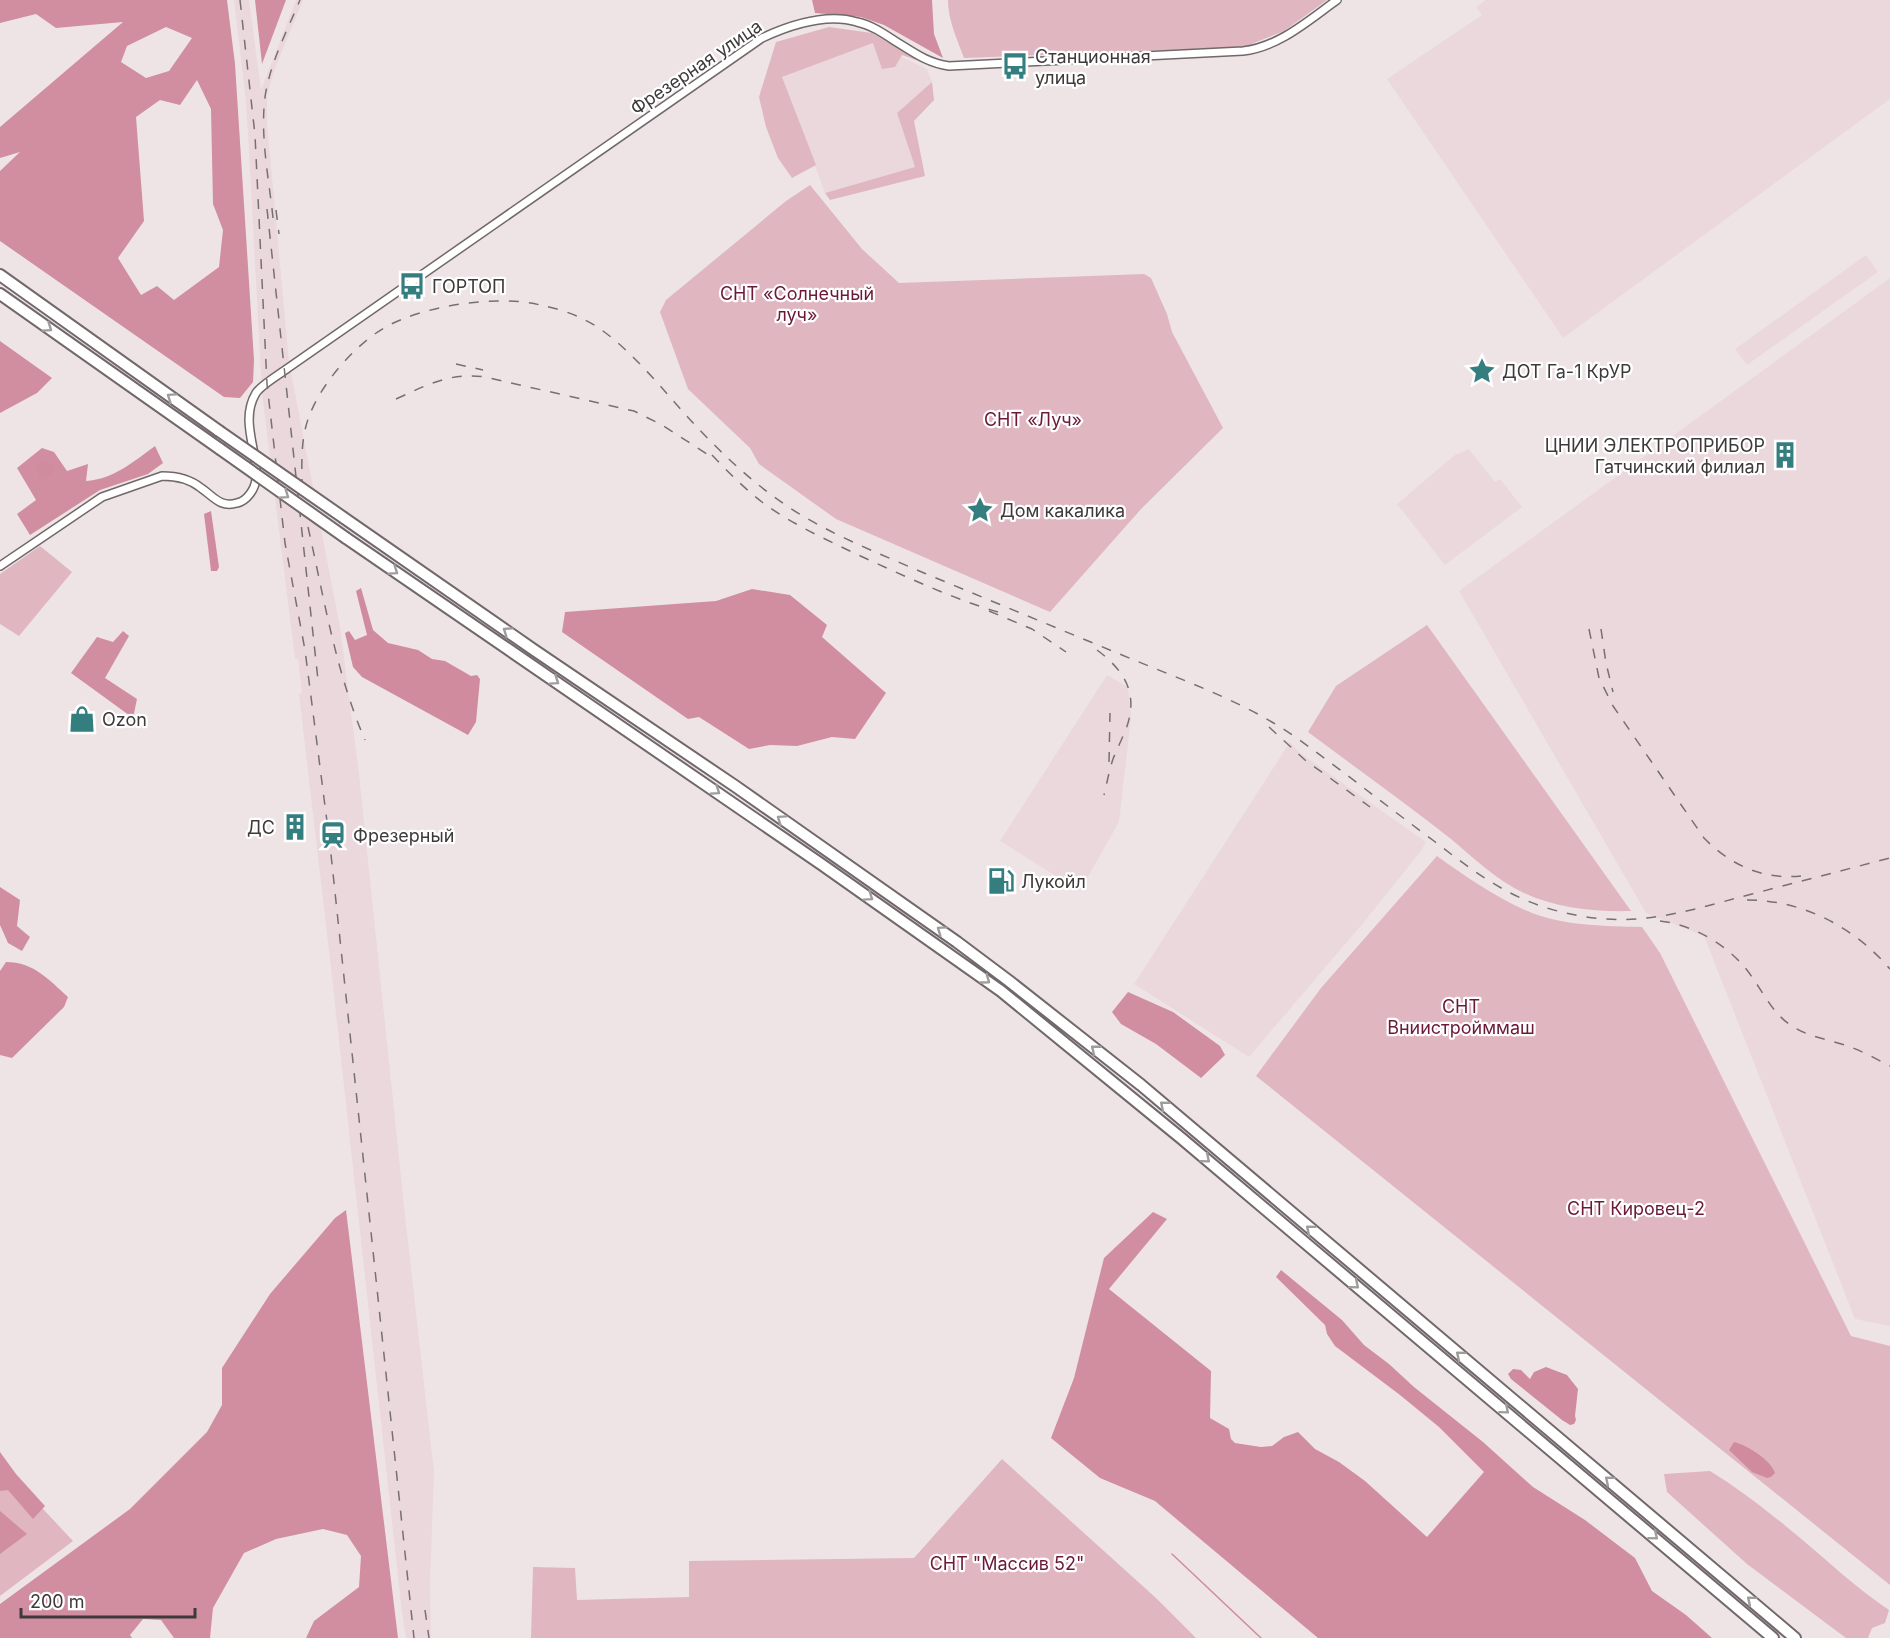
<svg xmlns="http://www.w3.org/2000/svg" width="1890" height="1638" font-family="Inter,sans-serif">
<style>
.built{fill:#ebd8dd}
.green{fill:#e0b6c0}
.forest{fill:#d18ea0;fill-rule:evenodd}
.water{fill:#d08c9e}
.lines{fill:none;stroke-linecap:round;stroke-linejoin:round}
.stream{stroke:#d08c9e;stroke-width:1.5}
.minor-casing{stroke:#71686a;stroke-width:10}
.highway-casing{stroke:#71686a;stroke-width:14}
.minor{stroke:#fff;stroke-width:7}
.highway{stroke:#fff;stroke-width:10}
.rail{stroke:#767072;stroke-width:1.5;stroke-dasharray:10 10;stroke-linecap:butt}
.highway-bridge-casing{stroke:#71686a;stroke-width:14;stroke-linecap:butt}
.highway-bridge{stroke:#fff;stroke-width:10}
.oneway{stroke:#9e9c9d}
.labels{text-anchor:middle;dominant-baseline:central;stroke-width:4.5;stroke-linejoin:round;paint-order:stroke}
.poi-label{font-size:18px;fill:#3e3a3b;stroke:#fff;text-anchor:start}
.street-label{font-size:18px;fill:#3e3a3b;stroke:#fff}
.park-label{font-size:18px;fill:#6a1a38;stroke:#fff}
</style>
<rect width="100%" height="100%" fill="#eee4e6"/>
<path class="built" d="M234,0H249L261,90L296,0H303L274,71L267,95V123L289,362L340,627L359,774L405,1215L434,1472L430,1586L431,1638H406L402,1613L331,968L299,694L302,693L298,659H295L262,393L249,151L246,102Z
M1486,0H1890V99L1563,338L1387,79L1482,15L1476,7Z
M873,43L927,69L932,82L897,113L915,167L825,193L782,77Z
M1866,255L1878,272L1747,365L1735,349Z
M1890,278V1326L1855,1319L1704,936L1646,913L1459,591Z
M1469,449L1495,482L1500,479L1522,507L1445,565L1397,504L1455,455Z
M1107,675L1128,687L1131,717L1119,822L1080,891L1000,841Z
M1290,742L1300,753L1426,842L1421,851L1364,922L1249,1057L1134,984Z"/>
<path class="green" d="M948,0H1327L1284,31L1244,47L964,58C957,39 948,20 948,0Z
M829,27L872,33L917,58L916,60L902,55L895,67L882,69L873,43L782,77L816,165L792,178L778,158L766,127L759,97L776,42Z
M932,82L934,100L914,121L925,176L830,200L825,193L915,167L897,113Z
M810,185L862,249L899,283L1144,274L1151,278L1167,314L1172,332L1223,428L1141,509L1050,612L836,519L759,464L750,448L688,389L660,312L666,300L786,201Z
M40,546L72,572L19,636L0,624V574Z
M1427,625L1631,911C1595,912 1556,908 1524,893C1496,880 1474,858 1451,839C1404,802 1356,768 1308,732L1336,686Z
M1437,856C1466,877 1498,899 1532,913C1566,926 1606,926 1642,927L1660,953L1851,1336L1890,1346V1585L1256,1076L1321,988Z
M1002,1459L1156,1598L1196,1638H531L533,1567L575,1568L577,1600L689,1597V1561L914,1558Z
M0,1463L73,1541L0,1596Z
M1710,1471C1741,1490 1770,1513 1799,1537C1829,1562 1856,1588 1889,1610L1885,1623L1872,1628L1868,1638H1846L1747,1564L1667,1492L1664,1474Z"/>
<path class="forest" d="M0,0H227L235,64L254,360L253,382L240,398L224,397L0,241V171L20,152L0,158V127L123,22L56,28L36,14L0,23ZM166,27L192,38L169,71L146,78L121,62L127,46ZM197,80L211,109L213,204L223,230L219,267L174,300L157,286L141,295L118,258L144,221L136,117L160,100L180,105Z
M255,0H286L262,64Z
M812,0H932L934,34L943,58L884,25L861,17L815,13Z
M0,341L52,378L37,393L0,413Z
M155,446L163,463L148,474L100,490L30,535L17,514L36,500L17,468L42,448L54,452L67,471L88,464L86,481C114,479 133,462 155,446Z
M752,589L790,595L827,625L822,637L886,693L855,739L832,737L797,746L770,745L749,749L699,717L688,719L562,632L565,612L716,601Z
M123,631L129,636L105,678L137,699L133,718L71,673L97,637L113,642Z
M0,887L20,900L17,926L30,937L22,951L8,943L0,925Z
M6,962C34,962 49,980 68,997L64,1007L12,1058L0,1055V971Z
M1128,992L1173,1012L1220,1046L1225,1055L1201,1078L1156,1044L1121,1024L1112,1012Z
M346,1210L398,1638H306L314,1621L359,1587L361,1556L347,1535L323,1529L276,1539L244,1553L213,1608L210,1638H174L161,1620L143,1619L130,1635L132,1638H0V1604L130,1509L207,1432L222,1405V1368L270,1294L335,1218Z
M1153,1212L1167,1219L1109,1289L1211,1371L1210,1418L1229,1429L1231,1439L1235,1443L1261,1447L1272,1446L1284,1437L1298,1432L1315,1449L1339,1462L1365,1481L1427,1537L1484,1472L1439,1427L1400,1395L1335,1346L1327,1334L1325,1325L1276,1277L1281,1270L1342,1320L1364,1345L1389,1364L1414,1387L1483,1442L1533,1487L1585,1520L1635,1558L1652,1591L1686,1615L1712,1638H1318L1155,1501L1100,1478L1051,1438L1074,1378L1104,1258Z
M0,1452L16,1474L45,1506L33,1519L8,1490L0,1491Z
M0,1511L27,1534L0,1554Z"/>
<path class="water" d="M44,461L50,463L55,468L48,477L40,481L36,466Z
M211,511L219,567L217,571H211L204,514Z
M361,588L373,630L388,643L418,650L432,659L445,661L471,676L477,675L480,679L476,722L468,735L362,677L353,667L345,633L349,631L355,640L367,635L356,591Z
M1546,1367L1567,1375L1578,1389L1575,1416L1576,1420L1574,1424L1570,1425L1562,1420L1511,1379L1508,1374L1513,1369L1521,1370L1530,1379L1534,1372Z
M1734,1442C1747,1445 1771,1460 1775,1473L1771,1477L1767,1478L1752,1472L1729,1450Z"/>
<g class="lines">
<path class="stream" d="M1172,1554L1261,1638"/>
<defs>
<path id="minor" d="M0,566L102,497L162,476C176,476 190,479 201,488C213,496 220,508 237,503C247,501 255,489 256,479C259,453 239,421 256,393C261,385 280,374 288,368L762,38C790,25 827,13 857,22C871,25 883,33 895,41C913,52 927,63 949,66L1243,51C1279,47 1309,20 1337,0"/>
<path id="highway" d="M0,275L219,431
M0,294L220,449
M344,518L534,650L735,786L957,942L1009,981L1141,1085L1795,1638
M346,538L821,864L1001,991L1181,1138L1773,1638"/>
</defs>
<use href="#minor" class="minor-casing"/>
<use href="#highway" class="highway-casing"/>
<use href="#minor" class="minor"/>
<use href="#highway" class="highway"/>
<path class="rail" d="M240,0L255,135L267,384L285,543L305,650L330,845L414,1638
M267,209L318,680
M276,210L279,234
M273,218C269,179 260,137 265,97C270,63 287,31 300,0
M456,364L483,370
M396,399C427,385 450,372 485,377L634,411L662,425L707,454
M712,455C728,472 744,488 762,502C790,523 823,538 854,553C902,575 948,597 998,612
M302,489C302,463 300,438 310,414C322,383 355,345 384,328C421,306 498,294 540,305C555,308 572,313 585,320C624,339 665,393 695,425C723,455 753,483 787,506C829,534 878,553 924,573C994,602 1064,631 1134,660C1178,678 1224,695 1265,718C1292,733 1317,753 1343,772C1373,795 1403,818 1434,841C1469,868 1504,895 1547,908C1626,932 1676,914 1752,894C1798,882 1844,870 1890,858
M308,527C324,598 336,673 365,740
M989,611L1032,629L1066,652
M1589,629L1599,678L1613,706L1704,838C1730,865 1763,880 1801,876
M1601,629L1606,663L1613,692
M1097,650C1125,671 1139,694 1126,729C1122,739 1117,749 1113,759C1109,771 1107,783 1104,795
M1269,727L1305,760L1370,807
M1109,762L1110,713
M1747,900C1803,900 1854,927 1890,969
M1660,921C1695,925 1732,947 1752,977C1764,994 1774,1015 1792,1026C1810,1038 1833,1040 1853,1048C1866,1053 1878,1060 1890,1066
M425,1610L429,1638"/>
<defs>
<path id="highway-bridge" d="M219,431L344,518
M220,449L346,538"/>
</defs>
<use href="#highway-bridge" class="highway-bridge-casing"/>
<use href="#highway-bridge" class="highway-bridge"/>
</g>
<defs><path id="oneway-chevron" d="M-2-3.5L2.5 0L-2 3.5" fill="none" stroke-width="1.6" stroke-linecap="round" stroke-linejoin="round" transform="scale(1.5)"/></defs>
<g class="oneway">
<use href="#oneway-chevron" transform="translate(48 328) rotate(35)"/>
<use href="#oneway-chevron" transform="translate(171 397) rotate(-145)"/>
<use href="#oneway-chevron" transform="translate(285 495) rotate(35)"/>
<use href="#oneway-chevron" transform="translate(394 571) rotate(34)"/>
<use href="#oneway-chevron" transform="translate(507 631) rotate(-145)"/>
<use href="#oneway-chevron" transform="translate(555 681) rotate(34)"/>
<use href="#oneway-chevron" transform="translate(716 791) rotate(34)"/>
<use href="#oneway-chevron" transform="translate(781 819) rotate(-145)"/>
<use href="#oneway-chevron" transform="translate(869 897) rotate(35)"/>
<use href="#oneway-chevron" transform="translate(941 930) rotate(-145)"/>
<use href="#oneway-chevron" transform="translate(986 980) rotate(36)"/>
<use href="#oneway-chevron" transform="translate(1095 1049) rotate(-141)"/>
<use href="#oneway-chevron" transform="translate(1164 1105) rotate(-140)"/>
<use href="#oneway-chevron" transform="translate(1206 1159) rotate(40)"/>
<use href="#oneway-chevron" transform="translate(1310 1229) rotate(-140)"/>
<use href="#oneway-chevron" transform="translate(1355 1285) rotate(40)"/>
<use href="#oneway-chevron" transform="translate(1460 1355) rotate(-140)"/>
<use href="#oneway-chevron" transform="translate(1505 1410) rotate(40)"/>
<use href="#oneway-chevron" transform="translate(1609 1480) rotate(-140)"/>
<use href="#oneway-chevron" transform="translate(1654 1536) rotate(40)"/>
<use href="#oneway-chevron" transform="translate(1751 1600) rotate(-140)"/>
</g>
<defs>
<symbol id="bus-bare" viewBox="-9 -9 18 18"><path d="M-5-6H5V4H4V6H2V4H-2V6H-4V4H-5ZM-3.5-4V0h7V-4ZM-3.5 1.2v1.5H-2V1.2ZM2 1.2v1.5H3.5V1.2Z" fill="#357e80" stroke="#fff" stroke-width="2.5" paint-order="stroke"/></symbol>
<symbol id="sight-bare" viewBox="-9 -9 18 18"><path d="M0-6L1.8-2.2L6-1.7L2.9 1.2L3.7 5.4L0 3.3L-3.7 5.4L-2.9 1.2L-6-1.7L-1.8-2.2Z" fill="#357e80" stroke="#fff" stroke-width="2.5" paint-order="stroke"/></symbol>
<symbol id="building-bare" viewBox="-9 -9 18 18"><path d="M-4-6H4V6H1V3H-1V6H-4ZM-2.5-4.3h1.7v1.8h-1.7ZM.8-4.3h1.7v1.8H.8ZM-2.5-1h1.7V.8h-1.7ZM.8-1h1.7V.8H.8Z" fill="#357e80" stroke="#fff" stroke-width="2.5" paint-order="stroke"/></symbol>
<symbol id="shop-bare" viewBox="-9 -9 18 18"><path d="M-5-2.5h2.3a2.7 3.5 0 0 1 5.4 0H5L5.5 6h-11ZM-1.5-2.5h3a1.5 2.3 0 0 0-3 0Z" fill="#357e80" stroke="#fff" stroke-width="2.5" paint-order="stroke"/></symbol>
<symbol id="station-bare" viewBox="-9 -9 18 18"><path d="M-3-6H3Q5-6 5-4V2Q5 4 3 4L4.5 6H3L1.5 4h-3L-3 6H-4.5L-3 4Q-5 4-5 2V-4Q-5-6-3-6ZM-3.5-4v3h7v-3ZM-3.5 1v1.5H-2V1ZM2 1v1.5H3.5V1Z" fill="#357e80" stroke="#fff" stroke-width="2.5" paint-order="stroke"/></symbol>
<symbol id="fuel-bare" viewBox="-9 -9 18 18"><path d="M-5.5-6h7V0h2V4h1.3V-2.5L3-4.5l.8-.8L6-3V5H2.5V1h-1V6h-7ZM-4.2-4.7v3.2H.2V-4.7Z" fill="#357e80" stroke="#fff" stroke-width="2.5" paint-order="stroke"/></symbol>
</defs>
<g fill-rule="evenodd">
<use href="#bus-bare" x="996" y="47" width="38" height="38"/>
<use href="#bus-bare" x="393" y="267" width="38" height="38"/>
<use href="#sight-bare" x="1463" y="352" width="38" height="38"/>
<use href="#building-bare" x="1766" y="436" width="38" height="38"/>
<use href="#sight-bare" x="961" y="491" width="38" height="38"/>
<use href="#shop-bare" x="63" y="700" width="38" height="38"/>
<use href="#building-bare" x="276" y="808" width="38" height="38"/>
<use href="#station-bare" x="314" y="816" width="38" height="38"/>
<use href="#fuel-bare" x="982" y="862" width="38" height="38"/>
</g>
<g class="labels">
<g class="poi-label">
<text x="1035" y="56">Станционная<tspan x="1035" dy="21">улица</tspan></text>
<text x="432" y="286">ГОРТОП</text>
<text x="1502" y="371">ДОТ Га-1 КрУР</text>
<text x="1765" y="445" text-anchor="end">ЦНИИ ЭЛЕКТРОПРИБОР<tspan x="1765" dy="21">Гатчинский филиал</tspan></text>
<text x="1000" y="510">Дом какалика</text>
<text x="102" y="719">Ozon</text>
<text x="275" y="827" text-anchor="end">ДС</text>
<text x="353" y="835">Фрезерный</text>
<text x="1021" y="881">Лукойл</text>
</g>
<g class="street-label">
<text transform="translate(696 67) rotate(-34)">Фрезерная улица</text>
</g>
<g class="park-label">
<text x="797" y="293">СНТ «Солнечный<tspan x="797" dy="21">луч»</tspan></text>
<text x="1033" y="419">СНТ «Луч»</text>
<text x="1461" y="1006">СНТ<tspan x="1461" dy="21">Вниистройммаш</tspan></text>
<text x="1636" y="1208">СНТ Кировец-2</text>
<text x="1007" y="1563">СНТ "Массив 52"</text>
</g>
</g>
<path d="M21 1608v9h174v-9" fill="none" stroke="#3e3a3b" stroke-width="3"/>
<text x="30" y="1608" font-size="18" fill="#3e3a3b" stroke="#ffffff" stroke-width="4.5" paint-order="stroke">200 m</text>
</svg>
